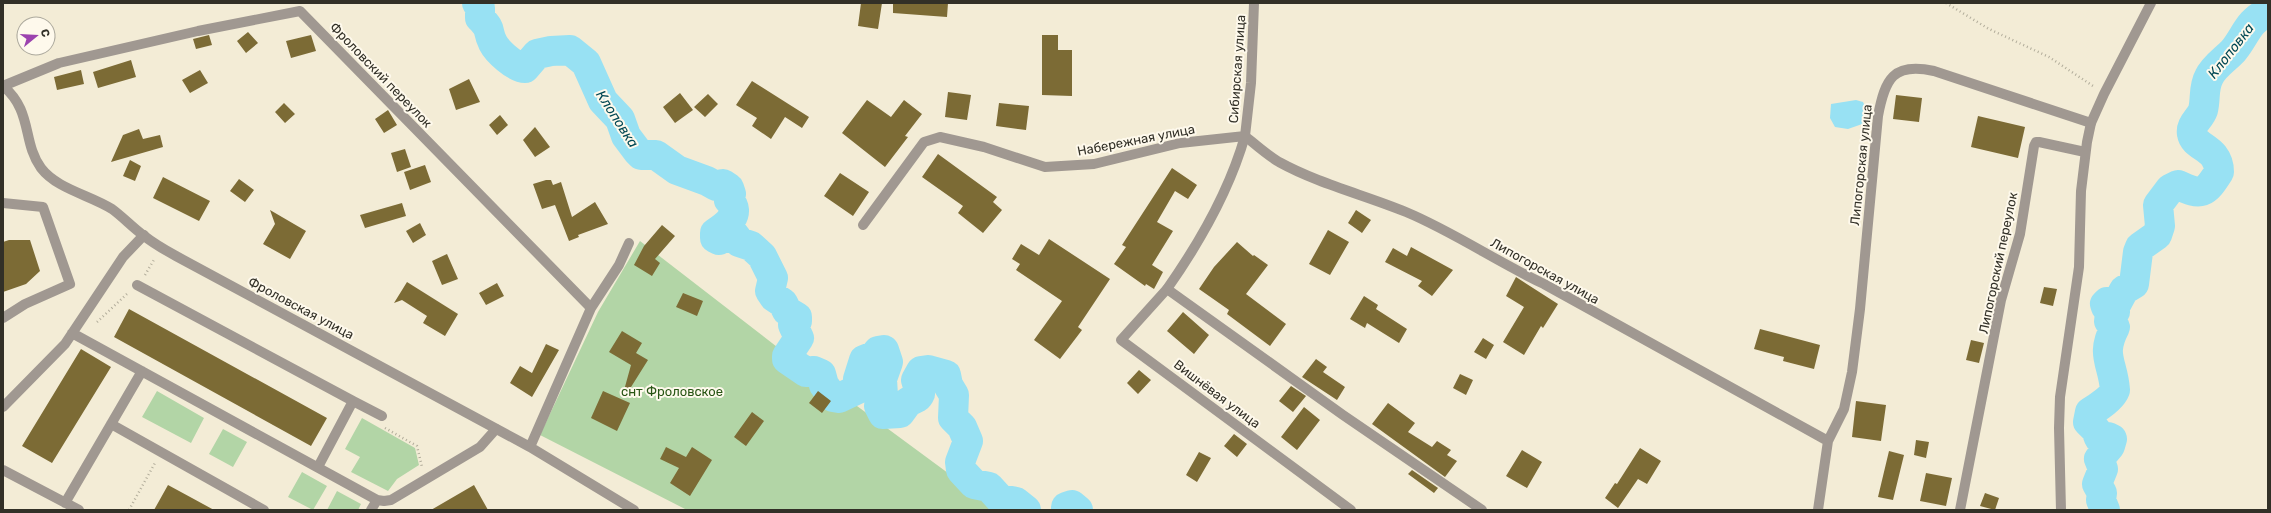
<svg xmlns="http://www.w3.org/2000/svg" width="2271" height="513" font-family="Rubik,sans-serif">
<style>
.green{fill:#b2d5a6}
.water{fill:#98e1f3}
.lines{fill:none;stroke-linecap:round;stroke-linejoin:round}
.river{stroke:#98e1f3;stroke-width:30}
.building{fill:#7c6b35}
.path{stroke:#b2ad9b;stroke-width:2.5;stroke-dasharray:1 3;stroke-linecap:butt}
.service{stroke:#a09891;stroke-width:10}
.minor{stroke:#a09891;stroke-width:10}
.labels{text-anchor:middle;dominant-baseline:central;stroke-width:4;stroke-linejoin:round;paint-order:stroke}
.street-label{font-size:13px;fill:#323027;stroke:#fef9ec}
.park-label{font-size:13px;fill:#275413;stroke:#fef9ec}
.water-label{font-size:14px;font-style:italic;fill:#024854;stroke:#fef9ec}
</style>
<rect width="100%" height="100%" fill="#f3ecd6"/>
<path class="green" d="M640,241L781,350L971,490L1006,510H687L540,435L598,312Z
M157,391L204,418L191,443L142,417Z
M362,418L415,448L419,465L397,479L388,491L351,472L360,457L345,449Z
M223,429L247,442L233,467L209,454Z
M302,472L327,486L313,510L288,497Z
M337,491L361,504L358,510H327Z"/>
<path class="water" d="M1856,100L1863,102L1868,113L1865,123L1848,129L1835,127L1830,118L1831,104Z"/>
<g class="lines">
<path class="river" d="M477,3L480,8V18C493,31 486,29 493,43C497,51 515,68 525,68L537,54L551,51L570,50L586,63L603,101L620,119L626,136L638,152L641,155H656L677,170L707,181L716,186L723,184L729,188L731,194L729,200C742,214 727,225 715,233V238L719,240C729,236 732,227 739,242L751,246L762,256L773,278L770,291L774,297L783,303L787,311L797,317V321L793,325L799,338L787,356V359L806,372L814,371L821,374L824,385L833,397L839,398L858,389V379L864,360L874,356L878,351L884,350L888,362L882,379L883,396L879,406L883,414L900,413L908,402L918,397L920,394L916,380L921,371L928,370L946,375L948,385L954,395L953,418L962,427L968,441L960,462L961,470L974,484L989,487L1000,499L1016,502L1026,510
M1066,510V507L1072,505L1078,510
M2105,510L2101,500L2102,493L2097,484L2103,469L2099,459L2110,446L2112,439L2108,437L2099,438L2096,430L2088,422L2090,412C2097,408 2112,398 2115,390C2113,362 2100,356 2115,327L2109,321L2115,312L2106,307L2105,304L2107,302L2117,303L2124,290L2134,284L2138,252L2140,247L2157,235L2160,226L2158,205L2170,189L2178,185C2202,196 2205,194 2219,172C2219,147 2194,148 2192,134C2190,124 2200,119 2203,110C2206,99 2203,88 2209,77C2214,66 2226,59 2234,50C2246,35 2248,21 2268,12"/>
</g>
<path class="building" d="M861,3H882L878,29L858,26Z
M893,3H948L947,17L893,13Z
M248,32L258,43L246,53L237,41Z
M209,35L212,45L196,49L193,39Z
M311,35L316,51L291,58L286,41Z
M1042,35H1058V50H1072V96L1042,95Z
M131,60L136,77L98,88L93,72Z
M81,70L84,84L57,90L54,77Z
M200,70L208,83L190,93L182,80Z
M469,79L480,102L456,110L449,89Z
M752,81L809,117L802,128L785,117L771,139L752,126L757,118L736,105Z
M948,92L971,95L967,120L945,117Z
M680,93L693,110L675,123L663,107Z
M708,94L718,104L705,117L694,107Z
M1896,95L1922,98L1919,122L1893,119Z
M867,100L891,117L904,100L922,114L905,136L908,137L885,167L842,133Z
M284,103L295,114L285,123L275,112Z
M999,103L1029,106L1026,130L996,126Z
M388,110L397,125L384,133L375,119Z
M500,115L508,125L497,135L489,125Z
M1978,116L2025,127L2018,158L1971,147Z
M535,127L550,147L535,157L523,140Z
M139,129L143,139L160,135L163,147L111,162L123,135Z
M405,149L411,167L397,172L391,153Z
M938,154L997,197L993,202L1002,210L983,233L958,213L963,206L922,177Z
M130,160L141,166L135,181L123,176Z
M425,165L431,182L410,190L404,172Z
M1172,168L1197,185L1188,199L1175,191L1157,222L1173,231L1152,265L1163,272L1154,289L1146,284L1145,286L1114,264L1126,247L1122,245Z
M840,173L869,192L853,216L824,196Z
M163,177L210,201L199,221L153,198Z
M239,179L254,190L245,202L230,191Z
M546,180H551L553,185L561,182L572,217L595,202L608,224L578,235L579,237L569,241L555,205L542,209L533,184Z
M402,203L406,216L365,228L360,215Z
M270,210L306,231L290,259L263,244L275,224Z
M1356,210L1371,220L1362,233L1348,223Z
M420,223L426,235L413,243L406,231Z
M662,225L675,236L655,259L660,263L652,276L634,265L644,246Z
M1328,230L1349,242L1330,275L1309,264Z
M1049,239L1110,279L1078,327L1082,330L1060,359L1034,340L1062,301L1016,270L1020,264L1012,259L1021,244L1039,255Z
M9,240H30L40,271L26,284L3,292V242Z
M1237,242L1253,256L1254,255L1268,265L1246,294L1286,324L1270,346L1227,314L1229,310L1199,289L1214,267Z
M1411,247L1453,270L1432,296L1418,286L1422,281L1385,262L1393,248L1407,256Z
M447,254L458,279L442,285L432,261Z
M1516,277L1558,304L1543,328L1541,326L1524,355L1503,342L1524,307L1506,296Z
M407,282L458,314L445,336L423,323L427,316L402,300L394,303Z
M497,283L504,296L486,305L479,293Z
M2044,287L2057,289L2053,306L2040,303Z
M683,293L703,301L697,316L676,307Z
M1364,296L1378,305L1376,309L1407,329L1399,343L1367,323L1365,328L1350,319Z
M129,309L327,418L311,446L114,337Z
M1183,312L1209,335L1194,354L1167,331Z
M1760,329L1820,345L1814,369L1783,361L1784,357L1754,349Z
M622,331L642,343L636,353L648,360L626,395L623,394L631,365L609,352Z
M1483,338L1494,345L1486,359L1474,352Z
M1971,340L1984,343L1979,363L1966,360Z
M546,344L559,350L532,397L510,383L520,366L532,373Z
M81,349L111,367L52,463L22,446Z
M1316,359L1327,367L1323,372L1345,387L1337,400L1302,377Z
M1139,370L1151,380L1138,394L1127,383Z
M1460,374L1473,380L1466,395L1453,388Z
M1291,386L1306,396L1293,412L1279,401Z
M603,391L630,403L617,431L591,418Z
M818,391L831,401L822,413L809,403Z
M1856,401L1886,405L1881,441L1852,437Z
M1388,403L1415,423L1408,432L1432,447L1437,441L1451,450L1447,455L1457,461L1445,477L1372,424Z
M1304,407L1320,420L1297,450L1281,437Z
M752,412L764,421L746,446L734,437Z
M1234,434L1247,444L1237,457L1224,446Z
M1916,440L1929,442L1926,458L1914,455Z
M666,447L686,457L692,447L712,460L690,496L670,483L679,468L660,459Z
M1640,448L1661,461L1647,484L1638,479L1618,508L1605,498L1615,483L1617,484Z
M1522,450L1542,462L1527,488L1506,476Z
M1889,451L1904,455L1893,500L1878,497Z
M1199,452L1211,458L1197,482L1186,475Z
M1412,470L1438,488L1434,493L1408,474Z
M1926,473L1952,478L1946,506L1920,501Z
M168,485L192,498L214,510H154Z
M474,485L488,510H431Z
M1985,493L1999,498L1995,510L1980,506Z"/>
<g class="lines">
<path class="path" d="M1946,3L1989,29L2049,57L2093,86
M145,275L155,258
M97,322L128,293
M385,428L417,446L422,467
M129,510L155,463"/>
<path class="service" d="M3,203L43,207L70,284L25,304L3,318
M137,285L353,401L318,467
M1167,289C1200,242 1229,192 1245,136
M72,333L377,500L371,510
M353,401L382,416
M3,407L65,344L123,257L144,235
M111,424L264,510
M3,470L79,510
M377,500L384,501L391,500L480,447L496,429
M65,503L142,371
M1960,510L2001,300L2020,234L2034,146L2036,142H2039L2085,152
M2061,510L2059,428L2060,397L2079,267L2081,191L2087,142L2091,123L2104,94L2151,3"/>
<path class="minor" d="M3,86C33,111 22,142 41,168C57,189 90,195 112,209C123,217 132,227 143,235C153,243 165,250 176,256L530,447L634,510
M3,86L59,63L198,31L300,11L591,308
M1245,136C1256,145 1267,155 1279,162C1319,184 1365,195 1406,212C1454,232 1497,262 1544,284L1828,441
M1245,136L1251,83L1254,3
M863,225L924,142L940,137L984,147L1045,167L1094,164L1180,143L1245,136
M530,447L591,308L619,265L629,243
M1351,510L1121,340L1167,289L1343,415L1482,510
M1818,510L1828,441L1844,409L1852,372L1860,309L1878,116C1885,79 1893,62 1934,71L2091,123"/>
</g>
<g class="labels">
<g class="street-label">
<text transform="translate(1237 69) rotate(-86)">Сибирская улица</text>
<text transform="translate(381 75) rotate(46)">Фроловский переулок</text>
<text transform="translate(1136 140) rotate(-11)">Набережная улица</text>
<text transform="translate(1861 165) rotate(-84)">Липогорская улица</text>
<text transform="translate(1998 263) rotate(-78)">Липогорский переулок</text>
<text transform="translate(1545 271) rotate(29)">Липогорская улица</text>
<text transform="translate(301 308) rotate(28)">Фроловская улица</text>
<text transform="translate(1217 394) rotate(37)">Вишнёвая улица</text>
</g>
<g class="park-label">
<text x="672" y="391">снт Фроловское</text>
</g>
<g class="water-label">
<text transform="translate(2231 51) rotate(-52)">Клоповка</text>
<text transform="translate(617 119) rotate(57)">Клоповка</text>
</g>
</g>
<rect width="2271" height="513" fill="none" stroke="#323027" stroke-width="8"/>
<g transform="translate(36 36) rotate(72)"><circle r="19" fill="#fef9ec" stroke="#aca99d"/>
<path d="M0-3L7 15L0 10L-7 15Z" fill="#9c43ae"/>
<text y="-6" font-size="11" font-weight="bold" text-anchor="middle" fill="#323027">С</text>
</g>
</svg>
